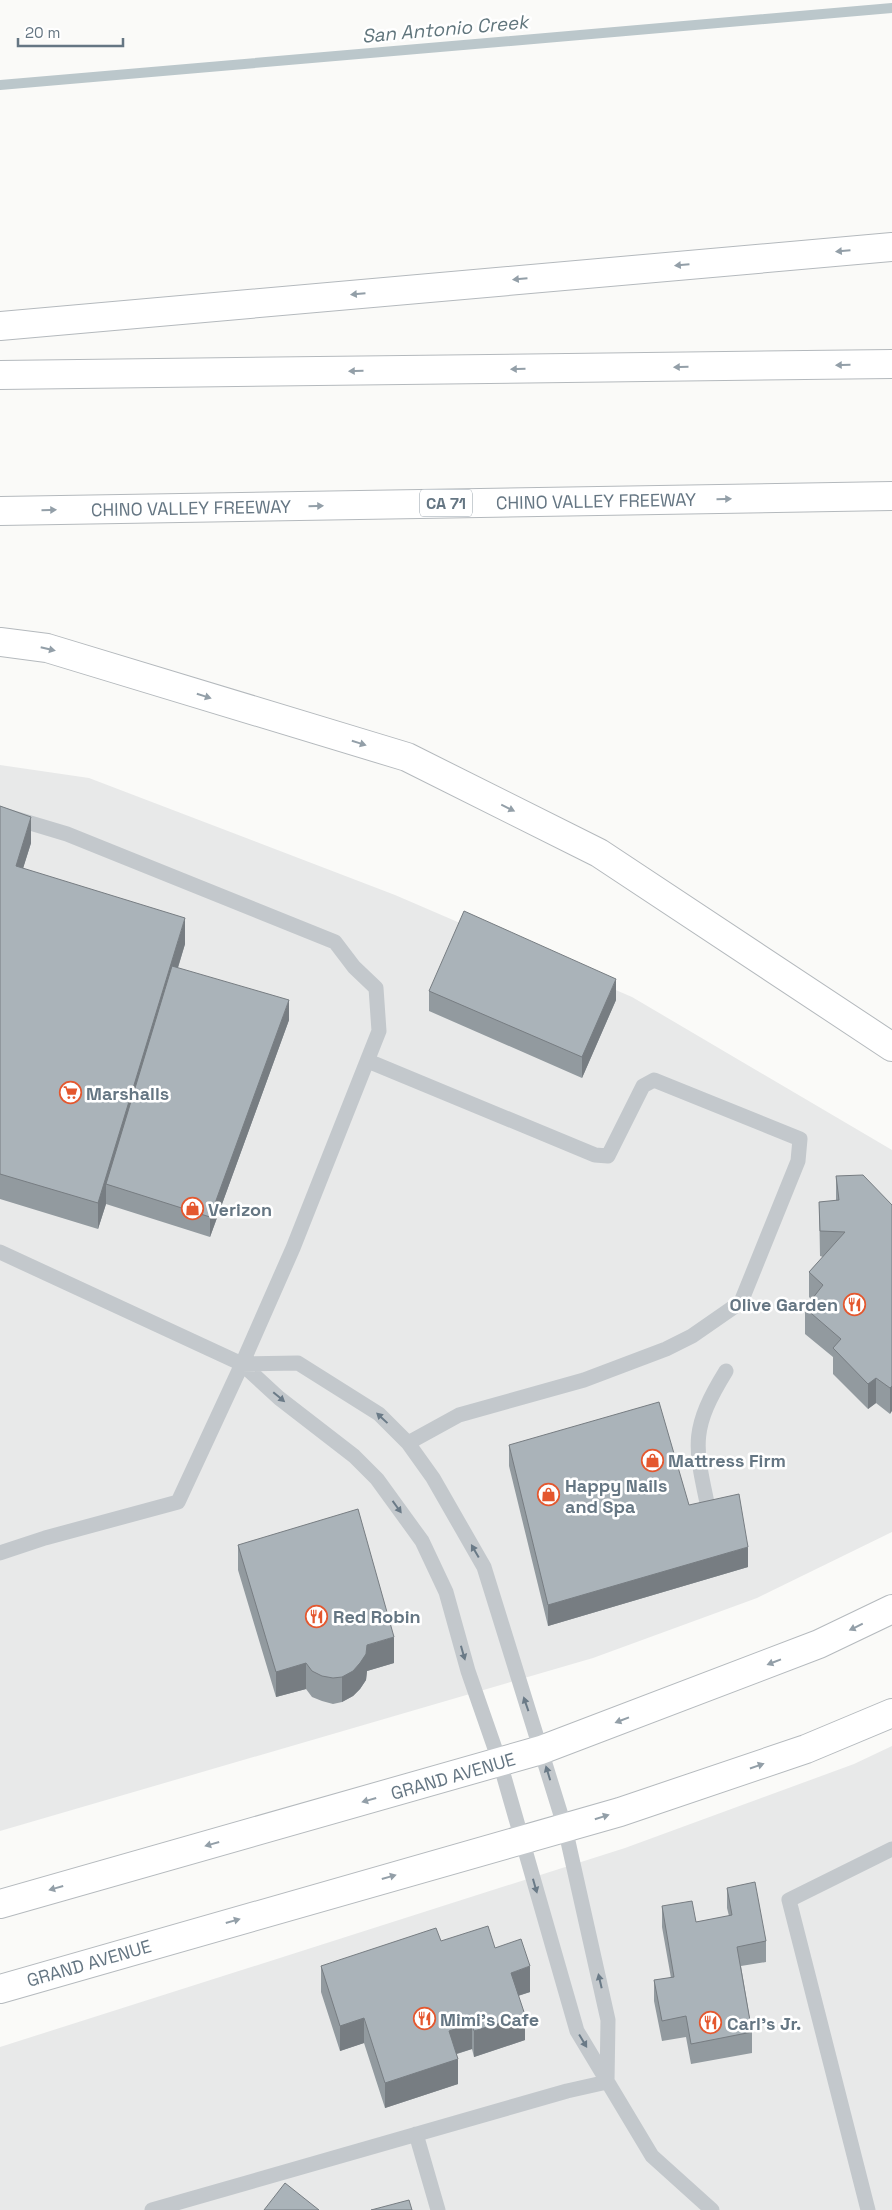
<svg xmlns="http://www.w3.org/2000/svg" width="892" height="2210" font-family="'Space Grotesk',sans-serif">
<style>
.built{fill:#e8e9e9}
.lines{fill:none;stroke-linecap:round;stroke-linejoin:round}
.stream{stroke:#bbc7cb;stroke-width:10}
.primary-casing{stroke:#b5babe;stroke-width:30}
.motorway-casing{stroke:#b4b9bd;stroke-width:30}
.service{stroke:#c3c8cc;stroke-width:15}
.primary{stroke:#fff;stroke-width:28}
.motorway{stroke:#fff;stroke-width:28}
.wall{fill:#929a9f}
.shaded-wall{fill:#777d82}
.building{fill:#aab3b9;stroke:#777d82}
.oneway{fill:#939fa8}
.oneway2{fill:#6a7a87}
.labels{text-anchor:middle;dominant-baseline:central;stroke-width:5;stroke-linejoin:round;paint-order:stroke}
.shield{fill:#fff;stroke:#939fa8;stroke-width:1}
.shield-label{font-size:16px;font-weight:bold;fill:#657683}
.street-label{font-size:18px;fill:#657683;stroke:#fff}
.poi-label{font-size:18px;font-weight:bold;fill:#657683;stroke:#fff;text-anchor:start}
.water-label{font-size:19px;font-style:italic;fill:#60757c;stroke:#fff}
</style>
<rect width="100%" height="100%" fill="#fafaf8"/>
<path class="built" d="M0,765L89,778L395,895L632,997L892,1150V1532L757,1598L593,1658L0,1831Z
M892,1746V2210H0V2047L625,1848L854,1764Z"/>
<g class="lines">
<path class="stream" d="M0,85L892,8"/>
<defs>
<path id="primary" d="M0,1904L541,1750L819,1644L892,1609
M0,1989L620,1812L806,1749L892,1713"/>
<path id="motorway" d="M0,326L892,247
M0,375L892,364
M0,511L892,496
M0,642L47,648L407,757L599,853L892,1047"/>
</defs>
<use href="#primary" class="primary-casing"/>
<use href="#motorway" class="motorway-casing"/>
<path class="service" d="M0,814L67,834L335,942L354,967L376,988L379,1031L293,1248L242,1364
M368,1061L595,1155L608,1156L643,1086L654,1080L800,1139L798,1161L741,1302L692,1336L666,1349L584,1380L459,1415L408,1443
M0,1252L242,1364L178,1502L45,1538L0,1553
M242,1364L279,1398L354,1456L377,1479L422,1541L446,1592L468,1671L500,1763L577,2031L652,2156L712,2210
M242,1364L298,1363L379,1414L408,1443L433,1478L484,1567L565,1828L608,2020L607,2082
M709,1512C695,1446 689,1431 726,1371
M416,2134L438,2210
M152,2210L567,2091L607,2082
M868,2210L789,1900L892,1849"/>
<use href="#primary" class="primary"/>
<use href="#motorway" class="motorway"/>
</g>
<path class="wall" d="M0,806L31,843L23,868L185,944L178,968L289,1020L210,1237L106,1204L98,1229L0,1199Z
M429,991L616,1000L582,1078L429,1011Z
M836,1176L892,1205L890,1414L876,1403L868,1409L833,1374V1357L805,1334V1308L812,1300L809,1297V1272L823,1257L820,1256L819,1202L836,1201Z
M509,1445L689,1505L748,1567L548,1626L509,1466Z
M238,1545L394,1663L367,1671L366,1680L360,1689L353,1696L342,1702L333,1704L322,1701L312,1697L306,1689L276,1697L238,1570Z
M727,1888L766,1941V1962L741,1966L752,2032V2053L691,2064L686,2037L662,2041L654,2001V1980L671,1978L662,1927V1906L696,1922L729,1916L727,1908Z
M441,1941L495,1948L530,1992L518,1996L525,2040L474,2057L472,2049L457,2054L458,2084L385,2108L364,2043L340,2051L321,1992V1966Z"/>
<path class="shaded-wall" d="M31,817V843L16,891V866Z
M185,918V944L111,1186L106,1184V1204L98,1229V1203Z
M616,979V1000L582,1078V1057Z
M289,1000V1020L210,1237V1217Z
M876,1378V1403L868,1409V1384Z
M892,1386V1411L890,1414V1388Z
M748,1547V1567L548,1626V1605Z
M394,1637V1663L367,1671L366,1680L360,1689L353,1696L342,1702V1677L367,1645Z
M306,1663V1689L276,1697V1672Z
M530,1966V1992L511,1998V1973Z
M525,2015V2040L474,2057V2031Z
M364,2018V2043L340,2051V2026Z
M472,2023V2049L449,2056V2031Z
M458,2059V2084L385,2108V2083Z"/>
<path class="building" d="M0,806L31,817L16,866L185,918L98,1203L0,1174Z
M464,911L616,979L582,1057L429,991Z
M172,966L289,1000L210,1217L106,1184Z
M863,1175L892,1205V1386L890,1388L876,1378L868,1384L833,1348L841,1339L805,1308L823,1285L809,1272L845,1232L820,1231L819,1202L839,1200L836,1176Z
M659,1402L689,1505L739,1494L748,1547L548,1605L509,1445Z
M358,1509L394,1637L367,1645L366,1654L360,1663L353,1671L342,1677L333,1678L322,1676L312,1671L306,1663L276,1672L238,1545Z
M755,1882L766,1941L737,1947L752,2032L691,2044L686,2016L662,2021L654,1980L674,1977L662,1906L692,1901L696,1922L732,1915L727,1888Z
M488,1926L495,1948L521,1939L530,1966L511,1973L525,2015L474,2031L472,2023L449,2031L458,2059L385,2083L364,2018L340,2026L321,1966L436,1928L441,1941Z
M285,2183L319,2210H264Z
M409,2200L412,2210H371Z"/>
<defs><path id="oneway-solid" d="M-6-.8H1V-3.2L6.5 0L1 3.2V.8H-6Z" transform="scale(1.25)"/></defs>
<g class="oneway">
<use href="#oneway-solid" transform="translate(843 251) rotate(175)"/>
<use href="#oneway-solid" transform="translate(682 265) rotate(175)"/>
<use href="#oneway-solid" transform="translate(520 279) rotate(175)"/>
<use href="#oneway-solid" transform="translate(358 294) rotate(175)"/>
<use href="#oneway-solid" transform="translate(843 365) rotate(179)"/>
<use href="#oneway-solid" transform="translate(681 367) rotate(179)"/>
<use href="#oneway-solid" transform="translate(518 369) rotate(179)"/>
<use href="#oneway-solid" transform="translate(356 371) rotate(179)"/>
<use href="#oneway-solid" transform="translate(724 499) rotate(-1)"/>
<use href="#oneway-solid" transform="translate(316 506) rotate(-1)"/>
<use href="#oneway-solid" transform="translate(49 510) rotate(-1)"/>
<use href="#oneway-solid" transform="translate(48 649) rotate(13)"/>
<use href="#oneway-solid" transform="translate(204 696) rotate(17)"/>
<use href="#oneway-solid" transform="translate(359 743) rotate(17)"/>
<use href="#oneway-solid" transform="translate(508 808) rotate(26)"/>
<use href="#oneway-solid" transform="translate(856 1627) rotate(154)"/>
<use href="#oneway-solid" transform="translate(774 1662) rotate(159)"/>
<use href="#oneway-solid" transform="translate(622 1720) rotate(159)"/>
<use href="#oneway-solid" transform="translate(757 1766) rotate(-19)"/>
<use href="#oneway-solid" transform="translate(369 1800) rotate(164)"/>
<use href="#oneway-solid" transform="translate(602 1817) rotate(-17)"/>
<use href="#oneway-solid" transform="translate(212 1844) rotate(164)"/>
<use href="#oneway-solid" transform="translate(389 1877) rotate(-16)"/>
<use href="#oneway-solid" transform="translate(56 1888) rotate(164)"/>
<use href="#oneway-solid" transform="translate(233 1921) rotate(-16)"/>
</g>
<g class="oneway2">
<use href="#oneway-solid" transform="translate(279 1397) rotate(40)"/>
<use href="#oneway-solid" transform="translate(382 1418) rotate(-137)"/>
<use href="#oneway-solid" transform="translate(397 1507) rotate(54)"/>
<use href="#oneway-solid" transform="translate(475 1551) rotate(-120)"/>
<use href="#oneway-solid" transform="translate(463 1653) rotate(74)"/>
<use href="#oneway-solid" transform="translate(526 1704) rotate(-109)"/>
<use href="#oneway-solid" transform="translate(548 1773) rotate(-107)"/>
<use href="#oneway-solid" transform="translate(535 1886) rotate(74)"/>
<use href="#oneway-solid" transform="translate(600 1981) rotate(-103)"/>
<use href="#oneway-solid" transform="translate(583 2041) rotate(59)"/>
</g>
<defs>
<symbol id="supermarket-ring" viewBox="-11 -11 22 22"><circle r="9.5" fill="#fff" stroke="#e4572e" stroke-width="1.5"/><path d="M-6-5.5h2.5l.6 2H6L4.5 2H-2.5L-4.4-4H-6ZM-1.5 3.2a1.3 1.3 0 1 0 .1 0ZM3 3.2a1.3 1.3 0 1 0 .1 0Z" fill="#e4572e"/></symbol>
<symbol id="shop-ring" viewBox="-11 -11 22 22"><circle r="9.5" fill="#fff" stroke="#e4572e" stroke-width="1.5"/><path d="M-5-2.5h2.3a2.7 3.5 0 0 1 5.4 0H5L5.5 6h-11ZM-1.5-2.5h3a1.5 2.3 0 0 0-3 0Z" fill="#e4572e"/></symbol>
<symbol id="restaurant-ring" viewBox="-11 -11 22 22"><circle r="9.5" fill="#fff" stroke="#e4572e" stroke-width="1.5"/><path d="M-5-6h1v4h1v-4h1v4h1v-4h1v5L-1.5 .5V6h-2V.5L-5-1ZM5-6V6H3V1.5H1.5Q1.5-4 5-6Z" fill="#e4572e"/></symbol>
</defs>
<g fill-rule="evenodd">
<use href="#supermarket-ring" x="58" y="1080" width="25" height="25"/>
<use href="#shop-ring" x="180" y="1196" width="25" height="25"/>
<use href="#restaurant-ring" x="842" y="1292" width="25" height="25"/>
<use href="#shop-ring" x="640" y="1448" width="25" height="25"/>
<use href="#shop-ring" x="536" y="1482" width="25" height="25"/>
<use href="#restaurant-ring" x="304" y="1604" width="25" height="25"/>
<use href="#restaurant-ring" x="412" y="2006" width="25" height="25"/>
<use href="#restaurant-ring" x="698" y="2010" width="25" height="25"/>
</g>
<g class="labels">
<rect class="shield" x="420" y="489.5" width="52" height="27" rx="4"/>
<g class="shield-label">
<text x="446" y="503">CA 71</text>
</g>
<g class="street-label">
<text transform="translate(596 501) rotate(-1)">CHINO VALLEY FREEWAY</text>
<text transform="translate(191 508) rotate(-1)">CHINO VALLEY FREEWAY</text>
<text transform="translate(453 1776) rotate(-16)">GRAND AVENUE</text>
<text transform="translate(89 1963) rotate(-16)">GRAND AVENUE</text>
</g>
<g class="poi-label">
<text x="86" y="1093">Marshalls</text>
<text x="208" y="1209">Verizon</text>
<text x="838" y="1304" text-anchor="end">Olive Garden</text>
<text x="668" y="1460">Mattress Firm</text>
<text x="565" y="1485">Happy Nails<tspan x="565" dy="21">and Spa</tspan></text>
<text x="333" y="1616">Red Robin</text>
<text x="440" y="2019">Mimi's Cafe</text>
<text x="727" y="2023">Carl's Jr.</text>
</g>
<g class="water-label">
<text transform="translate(445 29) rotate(-5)">San Antonio Creek</text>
</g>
</g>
<path d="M18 38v8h105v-8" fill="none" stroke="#657683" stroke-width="2.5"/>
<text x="25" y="38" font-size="15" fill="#657683" stroke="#ffffff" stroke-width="4" paint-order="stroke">20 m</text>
</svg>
